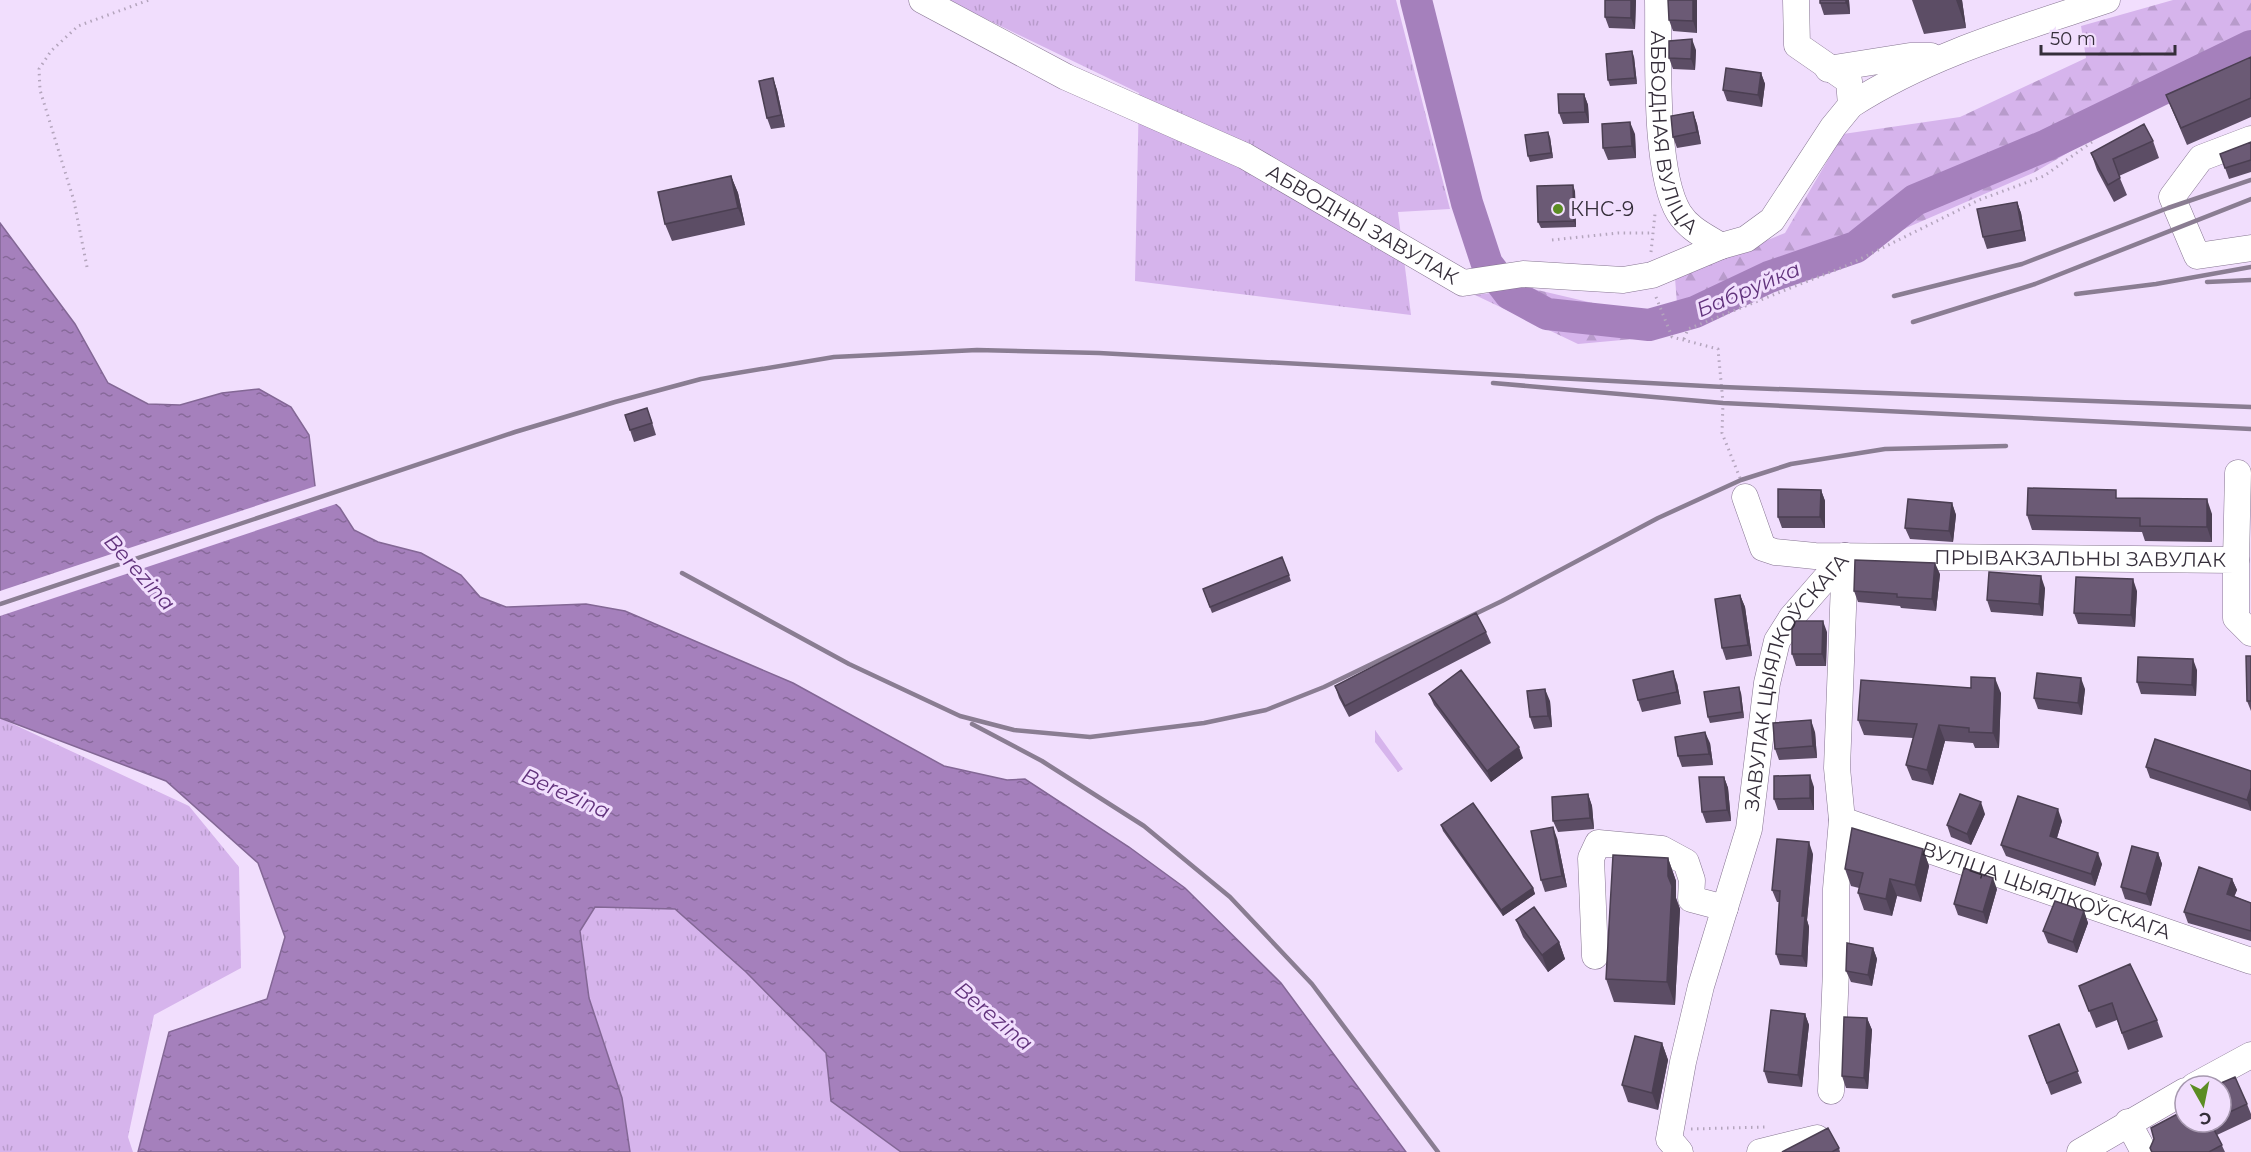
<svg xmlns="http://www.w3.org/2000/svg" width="2251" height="1152" font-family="Montserrat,sans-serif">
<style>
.grass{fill:url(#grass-tufts)}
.forest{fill:url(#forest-firs)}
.water{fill:url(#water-ripples);stroke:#836795;stroke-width:1.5}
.pier{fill:#f1defd}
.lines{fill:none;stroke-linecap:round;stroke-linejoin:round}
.river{stroke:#a580bc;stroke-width:32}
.minor-casing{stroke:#867591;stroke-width:27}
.path{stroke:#b4a5bd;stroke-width:3;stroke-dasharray:1.5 4.5;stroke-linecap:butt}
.minor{stroke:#fff;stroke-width:26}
.rail{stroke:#8a7d92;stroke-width:4.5}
.wall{fill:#5c4d65}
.shaded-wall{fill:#4b3f52}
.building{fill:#6b5a75;stroke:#4b3f52;stroke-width:1.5}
.poi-dot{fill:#5b8d23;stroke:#f1defd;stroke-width:2}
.labels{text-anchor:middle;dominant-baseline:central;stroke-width:6;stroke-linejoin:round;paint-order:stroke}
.street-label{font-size:20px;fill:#352e3a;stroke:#f1defd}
.poi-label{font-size:20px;fill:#352e3a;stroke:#f1defd;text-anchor:start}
.water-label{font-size:21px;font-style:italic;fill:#61327c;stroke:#f1defd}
</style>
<defs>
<pattern id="grass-tufts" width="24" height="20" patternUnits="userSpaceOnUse" patternTransform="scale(1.5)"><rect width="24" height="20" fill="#d6b4ec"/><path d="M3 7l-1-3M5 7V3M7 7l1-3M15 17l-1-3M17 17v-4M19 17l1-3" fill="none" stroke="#b89bcb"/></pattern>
<pattern id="forest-firs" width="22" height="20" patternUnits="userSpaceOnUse" patternTransform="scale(1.5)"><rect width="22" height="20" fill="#d6b4ec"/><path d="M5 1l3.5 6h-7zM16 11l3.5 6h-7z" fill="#b89bcb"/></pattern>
<pattern id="water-ripples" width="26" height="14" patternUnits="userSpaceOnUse" patternTransform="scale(1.5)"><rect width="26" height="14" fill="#a580bc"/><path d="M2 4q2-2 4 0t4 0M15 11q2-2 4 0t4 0" fill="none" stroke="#87699a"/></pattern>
</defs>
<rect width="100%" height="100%" fill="#f1defd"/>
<path class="grass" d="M947,0H1396L1450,209L1398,212L1411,315L1135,281L1139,93Z
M0,718L189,806L239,867L241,968L154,1015L128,1137L133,1152H0Z
M1375,730L1403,769L1398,772L1375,742Z
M595,907L675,909L746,972L827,1053L831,1101L901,1152H630L622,1098L589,998L580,931Z"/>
<path class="forest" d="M2173,0H2251V66L2124,120L2035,172L1655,337L1578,344L1475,295L1529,288L1631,312L1677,304L1675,278L1785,233L1843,134L1960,117L2086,58L2081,26Z"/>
<path class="water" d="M0,223L75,324L108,383L148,404L180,405L222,393L259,389L291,407L309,435L315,486L340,508L354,530L378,542L421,553L461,575L480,597L506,607L586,604L625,611L793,683L944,766L1007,780L1025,779L1129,847L1185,888L1281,983L1406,1152H901L831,1101L826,1053L746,972L675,909L595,907L580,931L589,998L622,1098L630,1152H138L169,1032L267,999L285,937L258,863L166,781L0,718Z"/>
<path class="pier" d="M319,485L339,503L0,616V591Z"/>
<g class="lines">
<path class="river" d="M1416,0L1467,203L1487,264L1510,294L1547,314L1649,325L1695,312L1769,277L1856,247L1915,200L2047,145L2251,46"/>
<defs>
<g id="minor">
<path id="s1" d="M922,0L1066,77L1245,156L1463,283L1523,274L1623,280L1652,275L1721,246L1746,239L1772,220L1833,127L1851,105L1849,81L1797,45L1796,0"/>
<path id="s2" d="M1658,0C1659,51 1653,171 1679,213C1689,229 1705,236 1721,246"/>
<path d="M1828,69L1910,56H1931"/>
<path d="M1851,105C1930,54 2020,29 2107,0"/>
<path d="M2251,139L2201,158L2172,197L2197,256L2251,248"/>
<path id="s3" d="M1745,497L1763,548L1775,552L1815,556L2236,560V618L2251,633"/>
<path d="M2236,560L2238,473"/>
<path id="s4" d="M1842,820L2251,961"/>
<path d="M1595,956L1591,858L1598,843L1662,849L1686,862L1692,880L1691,899L1725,908"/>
<path d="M2194,1086L2251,1055"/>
<path d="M1831,1091L1836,970V889L1842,820L1837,768L1845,556"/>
<path d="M2128,1122L2144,1152"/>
<path id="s5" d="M1680,1152L1669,1139L1683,1062L1701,986L1749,829L1767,683L1777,641L1792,617L1845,556"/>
<path d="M1760,1152L1817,1138"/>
<path d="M2080,1152L2185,1091"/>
</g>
</defs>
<use href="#minor" class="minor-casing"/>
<path class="path" d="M1552,240L1618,233H1652
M1651,252L1655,214
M87,267L74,201L40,90L39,69L51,51L78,26L149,0
M1656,297L1672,337L1718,349L1723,403L1722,433L1740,478
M1684,339L1688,329L1848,265L1979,200L2044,176L2092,142
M1691,1129L1765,1127"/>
<use href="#minor" class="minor"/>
<path class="rail" d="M2207,282L2251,280
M2076,294L2156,284L2251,267
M1894,296L2022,264L2168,208L2251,180
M1913,322L2035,284L2251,199
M1493,383L1723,403L2251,429
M682,573L849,664L960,716L1014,730L1090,737L1204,723L1266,710L1324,687L1502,601L1658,518L1741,480L1791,464L1885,449L2006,446
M0,604L515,432L615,402L701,379L834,357L977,350L1099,353L1723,387L2251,407
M972,724L1042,761L1144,826L1230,897L1312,984L1438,1152"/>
</g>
<path class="wall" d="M1636,0L1635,29L1609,28L1605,17Z
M1668,0H1697V33L1673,31L1669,20Z
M1849,0L1850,14L1824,15L1820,3Z
M1912,0H1962L1966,28L1924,34Z
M1696,50L1695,70L1673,69L1669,58Z
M1634,57L1637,84L1610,86L1608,80Z
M2251,57V117L2187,145L2173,112L2166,95Z
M1761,73L1765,84L1762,107L1727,101L1723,90Z
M773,78L777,90L785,127L771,129L767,118Z
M1584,94L1588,105L1589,123L1563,124L1559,113Z
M1693,112L1697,124L1701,144L1677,148L1673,137Z
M1635,134L1636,158L1608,160L1603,148Z
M1550,137L1553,158L1530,162L1528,156Z
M2153,141L2159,158L2119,176L2127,195L2114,202L2097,170L2091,153Z
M2251,142V172L2229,179L2220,154Z
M731,176L738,193L745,225L672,241L665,224Z
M1575,191L1576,227L1541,228L1538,222Z
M2017,202L2021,213L2026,241L1987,249L1983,237Z
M651,419L656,435L634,442L630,430Z
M1821,490L1825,501V528H1782L1778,517Z
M2119,498L2212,514V542L2145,541L2142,532L2032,530L2027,515Z
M1952,503L1956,515L1953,542L1910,539L1905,528Z
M1940,574L1936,611L1901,608L1900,606L1858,602L1854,591Z
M1289,575L1291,581L1212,613L1203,589Z
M2045,588L2043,616L1991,612L1987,600Z
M2137,591L2135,627L2078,624L2074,613Z
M1740,595L1745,607L1752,656L1726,660L1722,648Z
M1486,632L1491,643L1349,717L1339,698L1335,686Z
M1827,632L1826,666H1796L1792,654Z
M2251,656V711L2247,701Z
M2197,670L2196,696L2141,694L2137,682Z
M1677,683L1681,704L1642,712L1638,700Z
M1971,688L2001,693L1999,748H1975L1973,743L1945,741L1933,785L1912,780L1906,765L1913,738L1864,735L1858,720Z
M2085,689L2082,715L2038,709L2034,698Z
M1741,693L1744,718L1710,723L1708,717Z
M1429,694L1523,758L1491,782L1434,705Z
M1550,701L1552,727L1534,729L1530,717Z
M1815,732L1817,758L1779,760L1775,749Z
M1710,743L1713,765L1682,767L1678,756Z
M2146,767L2251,771V811L2150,778Z
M1724,777L1728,788L1731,821L1706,823L1702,812Z
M1814,787V810H1778L1774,799Z
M1588,794L1592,806L1594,829L1558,832L1553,821Z
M1985,814L1971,845L1951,837L1947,825Z
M2062,821L2057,838L2102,864L2095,886L2006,856L2001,845Z
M1441,825L1533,888L1535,894L1503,916L1443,831Z
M1557,838L1567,887L1545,892L1541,880Z
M1923,849L1929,866L1921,902L1897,896L1892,916L1864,910L1858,893L1859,888L1851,886L1845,869Z
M2158,853L2162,864L2151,906L2125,899L2121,887Z
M1813,854L1807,920L1809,927L1807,967L1780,965L1776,954L1779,902H1777L1772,890Z
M1668,858L1676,881V898L1680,909L1675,1005L1614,1002L1606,979Z
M2232,879L2237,890L2234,896L2251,903V941L2188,923L2184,912Z
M1997,889L1987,924L1958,915L1954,904Z
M2084,911L2088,923L2077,953L2048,943L2043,931Z
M1516,920L1559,942L1565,959L1548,972L1523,937Z
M1873,948L1877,959L1872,986L1851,982L1846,971Z
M2079,986L2157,1020L2163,1037L2128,1050L2117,1020L2096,1028Z
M1805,1014L1809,1025L1802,1087L1768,1083L1764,1071Z
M1867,1018L1872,1030L1868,1089L1846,1088L1842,1076Z
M2059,1024L2082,1083L2051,1095L2029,1036Z
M1662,1043L1668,1060L1658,1110L1628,1102L1622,1085Z
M2221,1086L2247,1104L2251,1114V1119L2217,1135L2225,1152H2151L2150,1148L2185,1122H2221Z
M1839,1148L1840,1152H1782Z"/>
<path class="shaded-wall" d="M1631,0H1636L1635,29L1631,18Z
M1693,0H1697V33L1693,21Z
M1846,0H1849L1850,14L1846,3Z
M1956,0H1962L1966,28Z
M1692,39L1696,50L1695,70L1691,59Z
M1632,51L1634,57L1637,84L1635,78Z
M1761,73L1765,84L1762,107L1758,95Z
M773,78L777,90L785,127L781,115Z
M1584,94L1588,105L1589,123L1585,112Z
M1693,112L1697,124L1701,144L1697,132Z
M1630,122L1635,134L1636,158L1632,146Z
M1548,132L1550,137L1553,158L1551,153Z
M731,176L738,193L745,225L738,208Z
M1573,185L1575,191L1576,227L1574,221Z
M2017,202L2021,213L2026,241L2022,230Z
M1821,490L1825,501V528L1820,517Z
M2207,499L2212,514V542L2207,527Z
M1952,503L1956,515L1953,542L1949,531Z
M1935,563L1940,574L1936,611L1932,599Z
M2041,576L2045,588L2043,616L2039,604Z
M2133,579L2137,591L2135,627L2131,615Z
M1740,595L1745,607L1752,656L1748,645Z
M1823,621L1827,632L1826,666L1822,654Z
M2193,659L2197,670L2196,696L2192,685Z
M1673,671L1677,683L1681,704L1677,692Z
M1995,678L2001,693L1999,748L1993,733Z
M2081,678L2085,689L2082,715L2078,703Z
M1739,687L1741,693L1744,718L1742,712Z
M1545,689L1550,701L1552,727L1548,716Z
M1811,720L1815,732L1817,758L1813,746Z
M1939,725L1945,741L1933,785L1927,770Z
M1705,732L1710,743L1713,765L1709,754Z
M1519,747L1523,758L1491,782L1487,771Z
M1810,775L1814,787V810L1810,798Z
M1724,777L1728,788L1731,821L1727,810Z
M2251,788V811L2247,800Z
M1588,794L1592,806L1594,829L1590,818Z
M1981,802L1985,814L1971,845L1967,834Z
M2058,809L2062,821L2054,847L2050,836Z
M1553,827L1557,838L1567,887L1562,876Z
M1809,842L1813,854L1807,920L1809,927L1807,967L1802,956V916Z
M1923,849L1929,866L1921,902L1915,885Z
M2098,853L2102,864L2095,886L2091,874Z
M2158,853L2162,864L2151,906L2146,894Z
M1668,858L1676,881V898L1680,909L1675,1005L1667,982Z
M1993,878L1997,889L1987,924L1983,912Z
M1890,879L1897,896L1892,916L1886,899Z
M2232,879L2237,890L2231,905L2227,894Z
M1533,888L1535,894L1503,916L1501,910Z
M2084,911L2088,923L2077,953L2073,942Z
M1559,942L1565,959L1548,972L1542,955Z
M1873,948L1877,959L1872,986L1868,975Z
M1805,1014L1809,1025L1802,1087L1798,1075Z
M1867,1018L1872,1030L1868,1089L1864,1078Z
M1662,1043L1668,1060L1658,1110L1652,1093Z"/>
<path class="building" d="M1605,0H1631V18L1605,17Z
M1668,0H1693V21L1669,20Z
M1820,0H1846V3H1820Z
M1692,39L1691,59L1669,58V41Z
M1632,51L1635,78L1608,80L1606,54Z
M2251,57V98L2181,128L2166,95Z
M1726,68L1761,73L1758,95L1723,90Z
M773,78L781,115L767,118L759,81Z
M1558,94H1584L1585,112L1559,113Z
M1693,112L1697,132L1673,137L1671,116Z
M1630,122L1632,146L1603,148L1602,124Z
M2144,124L2153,141L2113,159L2120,178L2108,185L2091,153Z
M1548,132L1551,153L1528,156L1525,135Z
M2251,142V160L2225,168L2220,154Z
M731,176L738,208L665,224L658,192Z
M1573,185L1574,221L1538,222L1537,186Z
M2017,202L2022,230L1983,237L1977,209Z
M647,408L652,423L630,430L625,415Z
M2028,488L2116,490V498L2207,499V527L2140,526V518L2027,515Z
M1778,489L1821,490L1820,517H1778Z
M1908,499L1952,503L1949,531L1905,528Z
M1282,557L1289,575L1210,607L1203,589Z
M1855,560L1935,563L1932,599L1897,597V594L1854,591Z
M1989,572L2041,576L2039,604L1987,600Z
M2076,577L2133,579L2131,615L2074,613Z
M1740,595L1748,645L1722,648L1715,599Z
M1476,613L1486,632L1345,706L1335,686Z
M1796,621H1823L1822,654H1792V628Z
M2246,656H2251V701H2247Z
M2138,657L2193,659L2192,685L2137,682Z
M1461,670L1519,747L1487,771L1429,694Z
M1673,671L1677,692L1638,700L1633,680Z
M2037,673L2081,678L2078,703L2034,698Z
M1971,677L1995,678L1993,733L1969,732V728L1939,725L1927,770L1906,765L1917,724L1858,720L1861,680L1971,688Z
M1739,687L1742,712L1708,717L1704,692Z
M1545,689L1548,716L1530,717L1527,691Z
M1811,720L1813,746L1775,749L1773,723Z
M1705,732L1709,754L1678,756L1675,737Z
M2155,739L2251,771V788L2247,800L2146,767Z
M1810,775V798L1774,799V776Z
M1699,777H1724L1727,810L1702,812Z
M1588,794L1590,818L1553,821L1552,797Z
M1960,794L1981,802L1967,834L1947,825Z
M2018,796L2058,809L2050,836L2098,853L2091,874L2001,845Z
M1473,803L1533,888L1501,910L1441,825Z
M1553,827L1562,876L1541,880L1531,831Z
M1852,828L1923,849L1915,885L1890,879L1886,899L1858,893L1863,873L1845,869Z
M1777,839L1809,842L1802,916H1805L1802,956L1776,954L1780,891L1772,890Z
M2132,846L2158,853L2146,894L2121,887Z
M1613,855L1668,858V876L1672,886L1667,982L1606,979Z
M2199,867L2232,879L2227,894L2251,903V931L2184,912Z
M1964,868L1993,878L1983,912L1954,904Z
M2055,901L2084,911L2073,942L2043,931Z
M1534,907L1559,942L1542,955L1516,920Z
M1847,943L1873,948L1868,975L1846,971Z
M2130,964L2157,1020L2122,1033L2112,1003L2089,1011L2079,986Z
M1771,1010L1805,1014L1798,1075L1764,1071Z
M1844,1017L1867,1018L1864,1078L1842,1076Z
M2059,1024L2078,1071L2047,1083L2029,1036Z
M1635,1036L1662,1043L1652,1093L1622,1085Z
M2235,1077L2247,1104L2221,1116V1086H2214Z
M2185,1110V1122H2210L2222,1145L2209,1152H2152L2150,1148L2154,1139L2151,1128Z
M1828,1128L1839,1148L1832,1152H1782Z"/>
<circle class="poi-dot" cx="1558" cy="209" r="6"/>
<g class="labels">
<g class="street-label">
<text stroke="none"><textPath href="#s2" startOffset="135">АБВОДНАЯ ВУЛІЦА</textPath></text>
<text stroke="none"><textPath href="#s1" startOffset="495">АБВОДНЫ ЗАВУЛАК</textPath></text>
<text stroke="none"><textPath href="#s3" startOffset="372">ПРЫВАКЗАЛЬНЫ ЗАВУЛАК</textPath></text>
<text stroke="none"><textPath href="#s5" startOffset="496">ЗАВУЛАК ЦЫЯЛКОЎСКАГА</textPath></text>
<text stroke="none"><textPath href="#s4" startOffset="216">ВУЛІЦА ЦЫЯЛКОЎСКАГА</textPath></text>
</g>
<g class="poi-label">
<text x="1570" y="209">КНС-9</text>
</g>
<g class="water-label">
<text transform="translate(1748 289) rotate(-23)">Бабруйка</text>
<text transform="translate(140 572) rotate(48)">Berezina</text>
<text transform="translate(566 793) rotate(24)">Berezina</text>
<text transform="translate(994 1016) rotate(40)">Berezina</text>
</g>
</g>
<g transform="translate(2203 1104) rotate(171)"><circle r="28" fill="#f1defd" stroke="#a698af" stroke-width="1.5"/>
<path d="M0-4.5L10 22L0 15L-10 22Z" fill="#5b8d23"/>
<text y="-9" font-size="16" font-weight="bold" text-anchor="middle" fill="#352e3a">С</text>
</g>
<path d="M2041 45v9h134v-9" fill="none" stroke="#352e3a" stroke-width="3"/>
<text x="2050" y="45" font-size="18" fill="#352e3a" stroke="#f1defd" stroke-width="4.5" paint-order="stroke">50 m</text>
</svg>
